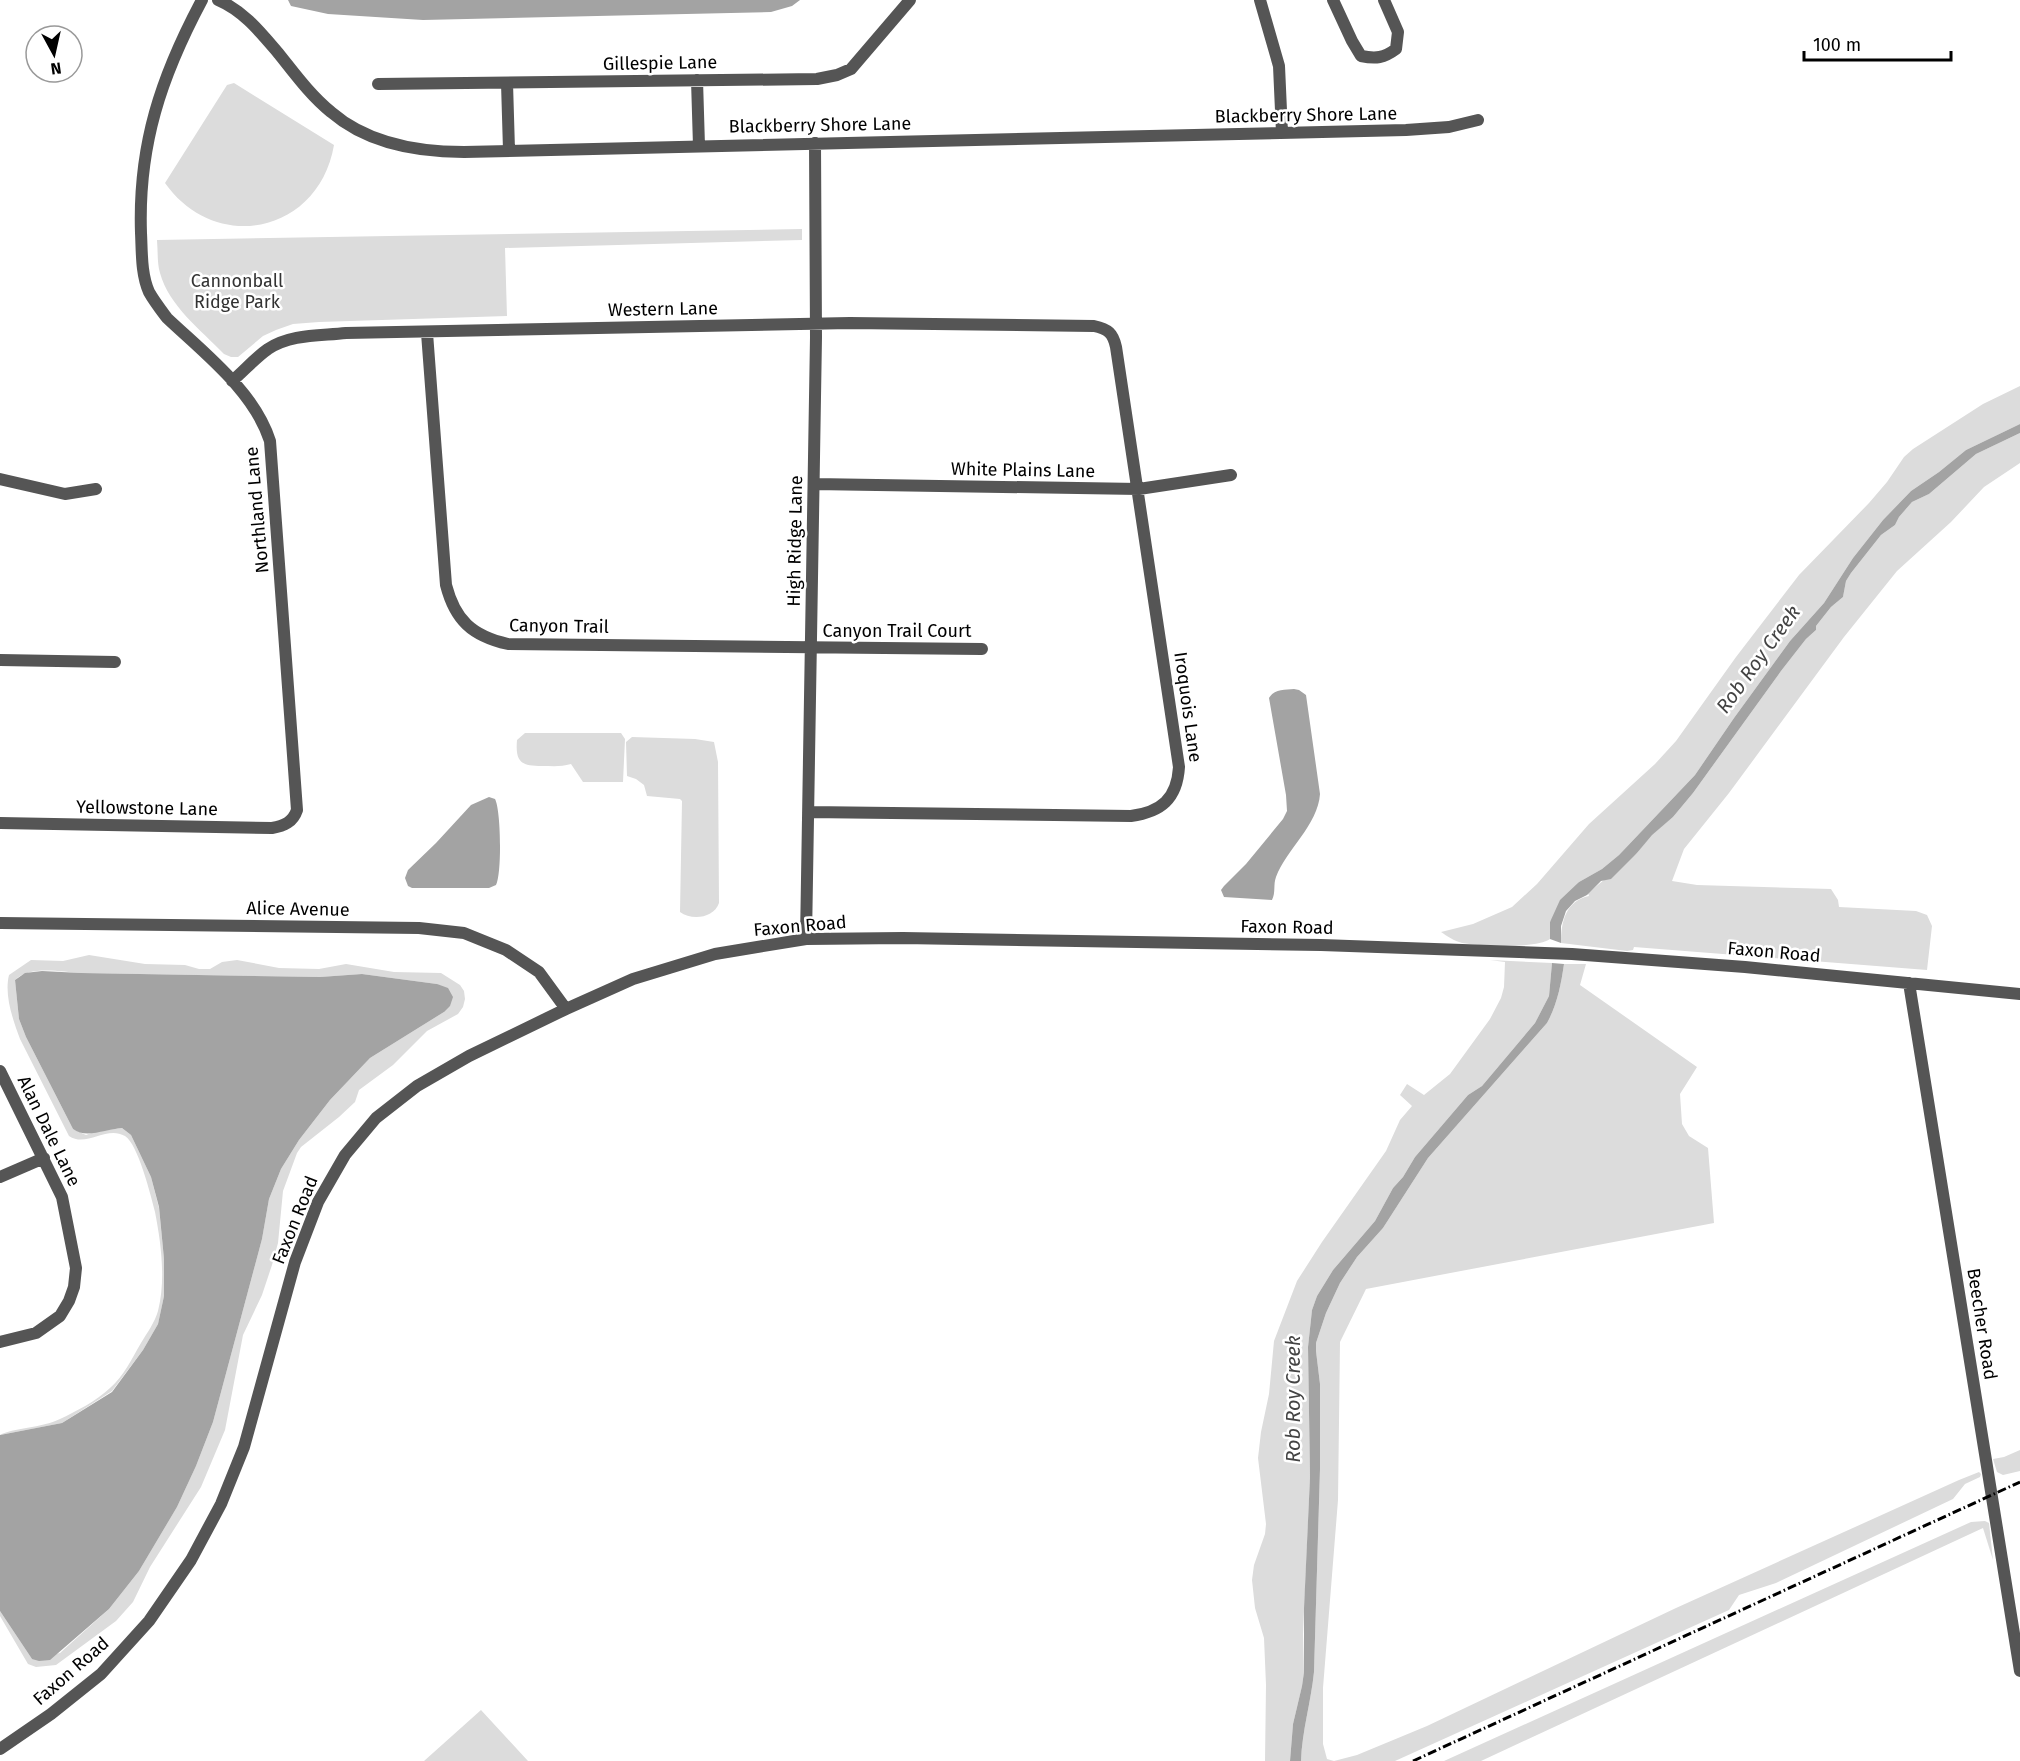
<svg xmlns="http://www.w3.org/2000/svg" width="2020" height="1761" font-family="'Fira Sans',sans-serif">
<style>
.green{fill:#dcdcdc}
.water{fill:#a3a3a3}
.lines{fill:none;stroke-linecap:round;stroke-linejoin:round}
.minor{stroke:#555;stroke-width:12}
.rail{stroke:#000;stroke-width:3;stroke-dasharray:9 3 1.5 3;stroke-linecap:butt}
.labels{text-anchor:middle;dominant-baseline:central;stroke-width:5;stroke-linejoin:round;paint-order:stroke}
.street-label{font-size:18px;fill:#000;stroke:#fff}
.park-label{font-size:18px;fill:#333;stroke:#fff}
.water-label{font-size:20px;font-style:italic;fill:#444;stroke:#fff}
</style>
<rect width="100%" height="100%" fill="#fff"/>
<path class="green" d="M234,83L334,145C319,233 216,255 165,183L227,85Z
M802,229V240L505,248L507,316L319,322L293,324L276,330L263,336L238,357H231L224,354C201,330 169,306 160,273C157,263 158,251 157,240Z
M2020,386V424L1966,450L1939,472L1911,491L1883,520L1853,558L1824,603L1790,641L1734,718L1695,775L1619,855L1602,869L1579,882L1550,922V939C1536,949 1479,946 1462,943C1454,941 1447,936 1441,932L1473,924L1512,907L1537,884L1589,824L1655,764L1676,741L1736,657L1799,575L1869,503L1887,482L1904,457L1913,449L1983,404Z
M2020,433V463L1984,487L1951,522L1897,571L1844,637L1729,793L1684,849L1672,881L1697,885L1831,889L1838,900L1839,907L1916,911L1927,915L1932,926L1927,970L1634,947L1633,950L1627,951L1561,943C1561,921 1566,901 1589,896L1588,893L1637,853L1651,835L1673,817L1693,793L1781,671L1806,639L1816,630V626L1831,607L1843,597L1846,581L1851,573L1881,535L1895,525L1899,517L1912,502L1929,494L1976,454Z
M525,733H621L625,739L623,782H583L571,764C561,767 553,766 542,766C522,766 515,763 517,740Z
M632,737L695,739L714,742L718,762L719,903C714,918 692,921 680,912L682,801L680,799L647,796L644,785L636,779L627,776L626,742Z
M89,955L145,964L185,965L199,969H210L222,962L237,960L279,968L319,969L346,964L394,972L441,973L460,985L464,991L465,999L463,1007L458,1014L427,1031L393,1065L359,1090L355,1102L339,1117L301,1147L297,1153L283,1191L278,1243L272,1265L262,1295L243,1335L225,1430L201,1487L150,1567L133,1602L116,1621L56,1665L36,1667L28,1664L0,1616V1611L32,1659L60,1653L109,1609L139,1571L177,1507L196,1466L213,1422L262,1239L269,1199L281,1169L299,1140L330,1100L370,1058L444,1012L437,984L362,974L320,977L81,973C61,972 30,965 15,980L19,1019L26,1037L73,1129L86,1135L94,1132L122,1128L131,1135L151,1177L159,1208L164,1259V1296L158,1324L143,1350L112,1391L62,1423L0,1435C12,1428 42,1428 60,1419C77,1411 96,1401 110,1388C124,1376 132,1358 141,1343C147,1333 155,1322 158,1311C166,1280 161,1243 155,1212C151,1196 138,1144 125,1136C106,1125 87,1148 69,1136L20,1039C13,1020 4,995 9,975L31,960L63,961Z
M1490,960L1552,963L1549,996L1535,1023L1482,1086L1468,1095L1415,1157L1403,1177L1393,1188L1375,1221L1333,1270L1317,1296L1312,1310L1308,1347L1310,1477L1303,1634L1304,1672L1302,1686L1293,1724L1290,1761H1265L1266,1685L1264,1638L1255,1608L1252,1580L1254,1565L1265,1534L1266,1524L1258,1458L1261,1432L1269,1394L1274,1341L1297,1281L1322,1242L1386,1151L1400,1120L1412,1106L1400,1095L1407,1084L1424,1095L1450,1074L1490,1019L1501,998L1504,987L1505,962Z
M1564,964H1586L1580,985L1697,1067L1680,1094L1682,1124L1689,1136L1708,1148L1714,1223L1366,1289L1340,1342L1338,1500L1323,1688V1744L1327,1759L1334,1761L1357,1755L1427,1726L1676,1608L1959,1480L1979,1472L1981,1474L1980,1477L1965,1484L1953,1499L1776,1583L1739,1595L1729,1610L1395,1761H1301C1302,1731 1311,1702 1314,1672L1320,1469V1384L1316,1351V1343L1326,1313L1340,1283L1357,1257L1383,1228L1428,1158L1547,1023C1557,1005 1561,985 1564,964Z
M2020,1450V1471L2003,1475L1997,1472L1993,1459L2004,1457Z
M1985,1521L1989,1523L1993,1560L1983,1528L1481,1761H1444L1971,1522Z
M481,1710L528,1761H424Z"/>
<path class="water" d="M288,0H800L792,6L771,12L423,20L328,14L291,6Z
M2020,424V433L1976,454L1929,494L1912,502L1899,517L1895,525L1881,535L1851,573L1846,581L1843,597L1831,607L1816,626V630L1806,639L1781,671L1693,793L1673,817L1652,835L1637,853L1611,879L1601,881L1587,895L1575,901L1566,911L1561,926V943L1550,939V922L1560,900L1579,882L1602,869L1619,855L1695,775L1734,718L1790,641L1824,603L1853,558L1883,520L1911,491L1939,472L1966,450Z
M1294,689L1299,690L1306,695L1320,794C1318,825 1286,850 1276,877C1273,885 1276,892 1272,900L1224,897L1221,890L1224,886L1246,864L1283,819L1287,811L1286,795L1269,698C1274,689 1285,690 1294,689Z
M489,797L495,799C501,810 502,873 496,885L489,888H412L408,886L405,878L408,870L436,843L471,805Z
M1552,963L1564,964C1561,985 1557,1005 1547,1023L1428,1158L1383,1228L1357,1257L1340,1283L1326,1313L1316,1343V1351L1320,1384V1469L1314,1672C1311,1702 1302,1731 1301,1761H1290L1293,1724L1302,1686L1304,1672V1608L1310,1477L1308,1347L1312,1310L1317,1296L1333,1270L1375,1221L1393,1188L1403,1177L1415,1157L1468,1095L1482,1086L1535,1023L1549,996Z
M42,971L81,973L320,977L362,974L437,984L448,988L453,997L450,1006L444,1012L370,1058L330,1100L299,1140L281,1169L269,1199L262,1239L213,1422L196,1466L177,1507L139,1571L109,1609L50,1660L39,1661L32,1659L0,1611V1435L62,1423L112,1392L143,1350L158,1324L164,1296V1259L159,1207L151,1177L131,1135L122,1128C106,1129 86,1139 73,1129L26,1037L19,1019L15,980L25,973Z"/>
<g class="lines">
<path class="minor" d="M218,0C244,11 261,33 279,54C295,74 311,96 331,112C368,144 417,152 464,152L1406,130L1449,127L1478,120
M1260,0L1279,66L1282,133
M1333,0L1352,41L1361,56C1376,59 1384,58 1396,49L1398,32L1384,0
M697,80L699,146
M507,83L509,150
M378,84L817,79L837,75L851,69L910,0
M427,333L446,585C455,620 472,636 508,644L982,649
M232,381C244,371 255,358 268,349C291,334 319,336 346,333L850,323L1094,326C1108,329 1113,333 1116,347L1179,767C1177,799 1161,812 1131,816L808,812
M0,479L65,494L96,489
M814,484L1139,489L1231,475
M0,660L115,662
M0,823L272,828C284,826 293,822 297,810L270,441C254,391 204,353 167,318C161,310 154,301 149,292C141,274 142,252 141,233C138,145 161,77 202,0
M0,923L419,928L464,933L506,950L539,972L566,1009
M806,939L816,337L815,143
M1909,983L2020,1671
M0,1071L62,1197L76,1268L74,1287L69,1301L60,1316L36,1333L0,1342
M0,1177L44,1158
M0,1749L51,1714L101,1674L149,1621L191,1560L221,1504L244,1447L295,1262L318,1202L345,1155L376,1118L417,1086L469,1056L566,1009L633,979L715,954L806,939L903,938L1321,945L1572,954L1745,967L2020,994"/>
<path class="rail" d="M1413,1761L2020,1482"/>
</g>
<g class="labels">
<g class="street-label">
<text transform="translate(660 63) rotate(-1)">Gillespie Lane</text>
<text transform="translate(1306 115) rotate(-1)">Blackberry Shore Lane</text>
<text transform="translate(820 125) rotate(-1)">Blackberry Shore Lane</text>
<text transform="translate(663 309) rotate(-1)">Western Lane</text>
<text transform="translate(1023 470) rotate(1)">White Plains Lane</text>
<text transform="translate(257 510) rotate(-95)">Northland Lane</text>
<text transform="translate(795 541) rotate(-89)">High Ridge Lane</text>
<text transform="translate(559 626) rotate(1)">Canyon Trail</text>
<text x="897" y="631">Canyon Trail Court</text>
<text transform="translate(1188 707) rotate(82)">Iroquois Lane</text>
<text transform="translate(147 808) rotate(1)">Yellowstone Lane</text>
<text transform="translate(298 909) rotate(1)">Alice Avenue</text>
<text transform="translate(800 926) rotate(-5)">Faxon Road</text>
<text transform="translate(1287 927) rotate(1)">Faxon Road</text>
<text transform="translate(1774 952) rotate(5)">Faxon Road</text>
<text transform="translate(49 1131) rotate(64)">Alan Dale Lane</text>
<text transform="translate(295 1220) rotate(-68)">Faxon Road</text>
<text transform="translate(1982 1324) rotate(81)">Beecher Road</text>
<text transform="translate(71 1671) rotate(-41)">Faxon Road</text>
</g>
<g class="park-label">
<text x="237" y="281">Cannonball<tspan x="237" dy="21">Ridge Park</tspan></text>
</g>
<g class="water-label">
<text transform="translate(1758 659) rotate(-54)">Rob Roy Creek</text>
<text transform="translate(1293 1399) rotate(-90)">Rob Roy Creek</text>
</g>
</g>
<g transform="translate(54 54) rotate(172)"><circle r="28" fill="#ffffff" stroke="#999999" stroke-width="1.5"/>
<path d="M0-4.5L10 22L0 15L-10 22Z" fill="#000000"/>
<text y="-9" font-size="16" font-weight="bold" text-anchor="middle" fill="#000000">N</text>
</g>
<path d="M1804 51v9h147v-9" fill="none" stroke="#000000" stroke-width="3"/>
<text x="1813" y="51" font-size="18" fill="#000000" stroke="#ffffff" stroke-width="4.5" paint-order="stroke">100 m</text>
</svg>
